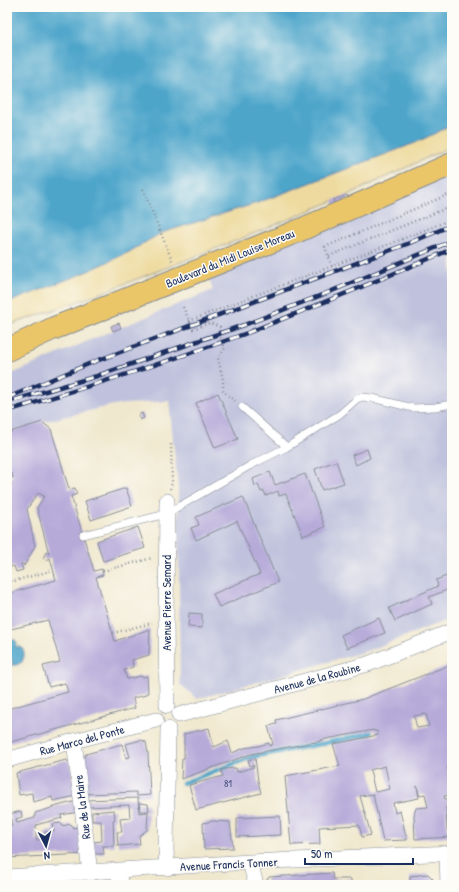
<svg xmlns="http://www.w3.org/2000/svg" width="459" height="892" font-family="'Patrick Hand',sans-serif">
<style>
.industrial{fill:#c0c2dd}
.sand{fill:#eeda9e;stroke:#84847e}
.water{fill:#4da5ca;stroke:#346a94}
.lines{fill:none;stroke-linecap:round;stroke-linejoin:round}
.stream{stroke:#4da5ca;stroke-width:4.5}
.building{fill:#b6aad9;fill-rule:evenodd}
.lane-casing{stroke:#868c96;stroke-width:8}
.street-casing{stroke:#868c96;stroke-width:16}
.primary-casing{stroke:#868c96;stroke-width:24}
.path{stroke:#868c96;stroke-width:2.5;stroke-dasharray:1 3;stroke-linecap:butt}
.lane{stroke:#fff;stroke-width:7}
.street{stroke:#fff;stroke-width:15}
.primary{stroke:#ebc669;stroke-width:22}
.rail-casing{stroke:#1b2f5e;stroke-width:4.5}
.rail{stroke:#fdfcf7;stroke-width:3;stroke-dasharray:9;stroke-linecap:butt}
.labels{text-anchor:middle;dominant-baseline:central;stroke-width:3;stroke-linejoin:round;paint-order:stroke}
.number-label{font-size:10px;fill:#424e7d}
.street-label{font-size:12px;fill:#1b2f5e;stroke:#fdfcf7}
</style>
<rect width="100%" height="100%" fill="#fdfcf7"/>
<filter id="ink" filterUnits="userSpaceOnUse"><feTurbulence type="fractalNoise" baseFrequency=".025" numOctaves="2"/><feDisplacementMap in="SourceGraphic" scale="8" xChannelSelector="R" yChannelSelector="G"/><feConvolveMatrix kernelMatrix="1 2 1 2 8 2 1 2 1" color-interpolation-filters="sRGB"/></filter>
<filter id="wash" filterUnits="userSpaceOnUse"><feTurbulence type="fractalNoise" baseFrequency=".012" numOctaves="4" result="noise"/><feDisplacementMap in="SourceGraphic" scale="16" xChannelSelector="R" yChannelSelector="G"/><feGaussianBlur stdDeviation="0.9" result="paint"/><feColorMatrix in="noise" values="0 0 0 0 0 0 0 0 0 0 0 0 0 0 0 0 0 1.4 0 .05"/><feComposite in="paint" operator="in"/></filter>
<g filter="url(#wash)">
<rect width="100%" height="100%" fill="#f0e8ce"/>
<path class="industrial" d="M452,171V618L367,651L197,699L180,684L178,487L169,401L114,405L42,422L7,433V376L102,335L213,290L208,277Z"/>
<path class="sand" d="M452,125V146L348,195L243,238L88,298L7,326V303L84,273L129,252L161,233L257,203L415,143Z"/>
<path class="water" d="M7,7H452V125L415,143L257,203L161,233L129,252L84,273L7,303Z
M7,639L15,640L17,642L15,647H21C26,652 24,657 22,662L16,665H11L13,661L12,660H8L7,662Z"/>
<g class="lines">
<path class="stream" d="M183,783L252,757L321,744L371,733"/>
</g>
<g id="blocks">
<path class="building" d="M347,195L350,202L336,208L333,200Z
M119,323L121,328L113,331L111,326Z
M218,393L238,439L215,448L196,403Z
M142,413L144,418L140,420L138,415Z
M42,422L51,429L69,489L75,488L77,494L71,496L94,571L102,569L103,575L96,577L115,641L150,629L149,655L132,660L133,667L124,670L127,679L141,676L142,677L147,676L148,693H146V695L133,698L135,708L7,743V709L68,692L65,683L49,687L43,666L60,662L48,620L7,630V594L56,580L50,558L47,560L43,558L46,552L49,554L37,508L44,496L38,493L27,509L35,546L24,566V564H21L23,570L16,572L14,566L7,568V534L9,531L7,530V478L8,475L13,478L12,474L7,472V433Z
M367,449L370,458L356,465L352,455Z
M336,461L344,483L322,490L315,469Z
M270,472L275,485L305,474L325,527L303,536L286,494L279,496L278,491L266,496L264,491L261,492L258,484L255,486L253,479Z
M126,488L132,506L91,520L85,501Z
M243,497L278,582L219,607L213,594L260,574L237,521L196,540L191,528L199,525L196,517Z
M138,527L145,548L103,561L97,541Z
M452,574V588L429,597L432,604L395,621L389,608L438,586L436,580Z
M189,613L202,614V628L188,627Z
M379,618L385,633L347,648L341,635Z
M452,664V766L447,767L452,789V795L444,796L445,799L452,798V837L415,839L414,815L416,808L428,807L425,794L419,795L417,786L419,798L393,803L395,813L400,811L407,840L383,841L373,794L360,796L371,835L362,837L359,825L319,827L320,844L291,845L285,776L340,766L333,744L378,735L377,731H374V730L321,740V741L251,754L181,779L182,759L184,758V734L209,728L214,747L228,741L232,753L244,748L258,746L269,743V746L273,744L268,726L277,724L276,720L363,699ZM426,714L429,726L417,728L414,716ZM385,766L390,789L375,792L370,770ZM446,807L451,830H447Z
M141,740L146,742L148,753L150,795L137,796L136,792L86,794L81,762L86,754L122,744L126,758L130,757L126,744Z
M255,758L258,781L261,793L196,810L189,785L223,776L221,770L224,769L236,768L237,772L254,767L253,765L250,766L248,760Z
M66,760L71,763L76,796L53,801L52,797L33,802L32,793L19,795L16,773Z
M138,798L139,813L148,812L147,830L139,836L140,844L118,846L117,832H122L120,819L130,818L129,805L88,807L86,800Z
M77,801L79,812L61,815L62,818L36,825V840L46,839L45,832L54,831L52,824L62,823V826L71,824L73,828L81,826L85,854L7,858V826H12L10,814L21,811L22,817L16,819L17,823L35,818V813L61,805Z
M139,803L148,804L149,811H140Z
M114,810L115,819L113,820L114,846H103L104,854H94L93,842L102,841L101,821H92V812Z
M280,816L281,835L237,837V818Z
M213,821L230,822L233,848L204,849L203,823Z
M332,873L333,879H351V885H267L266,881L269,877Z
M428,874L433,879L434,885H410V876Z"/>
</g>
</g>
<g filter="url(#ink)">
<use href="#blocks" fill-opacity="0" stroke="#868c96" stroke-width="1"/>
<g class="lines">
<defs>
<path id="lane" d="M242,407L287,447
M83,535L166,514L251,465L287,447L340,414L357,399L362,397L372,398L413,408L435,407L452,404"/>
<path id="street" d="M167,706L166,620L167,501
M179,715L368,664L452,631
M74,741L90,873
M7,760L74,741L156,720
M447,854L448,885
M250,862L256,885
M167,868L166,850L168,729
M119,871L120,885
M7,877L250,862L452,853"/>
<path id="primary" d="M7,350L52,329L298,231L452,164"/>
</defs>
<use href="#lane" class="lane-casing"/>
<use href="#street" class="street-casing"/>
<use href="#primary" class="primary-casing"/>
<path class="path" d="M143,189L173,263
M329,256L452,206
M332,266L325,247L452,193
M183,307L193,329L210,323L220,327L219,334L225,348L218,358L223,380V391L235,401
M189,321C277,286 365,255 452,219
M170,489L172,483L171,442
M103,571L152,558
M7,583L53,570
M113,633L152,623"/>
<use href="#lane" class="lane"/>
<use href="#street" class="street"/>
<use href="#primary" class="primary"/>
<defs>
<path id="rail" d="M7,398L91,363L407,244L452,225
M15,400L97,376L244,325L327,293L452,241
M7,411C88,387 168,362 247,333C316,306 384,278 452,249"/>
</defs>
<use href="#rail" class="rail-casing"/>
<use href="#rail" class="rail"/>
</g>
</g>
<g class="labels">
<g class="number-label">
<text x="228" y="783">81</text>
</g>
<g class="street-label">
<text transform="translate(230 258) rotate(-22)">Boulevard du Midi Louise Moreau</text>
<text transform="translate(166 603) rotate(-90)">Avenue Pierre Semard</text>
<text transform="translate(317 678) rotate(-15)">Avenue de la Roubine</text>
<text transform="translate(82 740) rotate(-15)">Rue Marco del Ponte</text>
<text transform="translate(82 807) rotate(-97)">Rue de la Maire</text>
<text transform="translate(229 864) rotate(-3)">Avenue Francis Tonner</text>
</g>
</g>
<rect width="459" height="892" fill="none" stroke="#fdfcf7" stroke-width="24"/>
<g transform="translate(46 846) rotate(174)" stroke="#fdfcf7" stroke-width="3" paint-order="stroke">
<path d="M0-3L7 15L0 10L-7 15Z" fill="#1b2f5e"/>
<text y="-6" font-size="11" font-weight="bold" text-anchor="middle" fill="#1b2f5e">N</text>
</g>
<path d="M305 858v6h108v-6" fill="none" stroke="#1b2f5e" stroke-width="2"/>
<text x="311" y="858" font-size="12" fill="#1b2f5e" stroke="#fdfcf7" stroke-width="3" paint-order="stroke">50 m</text>
</svg>
